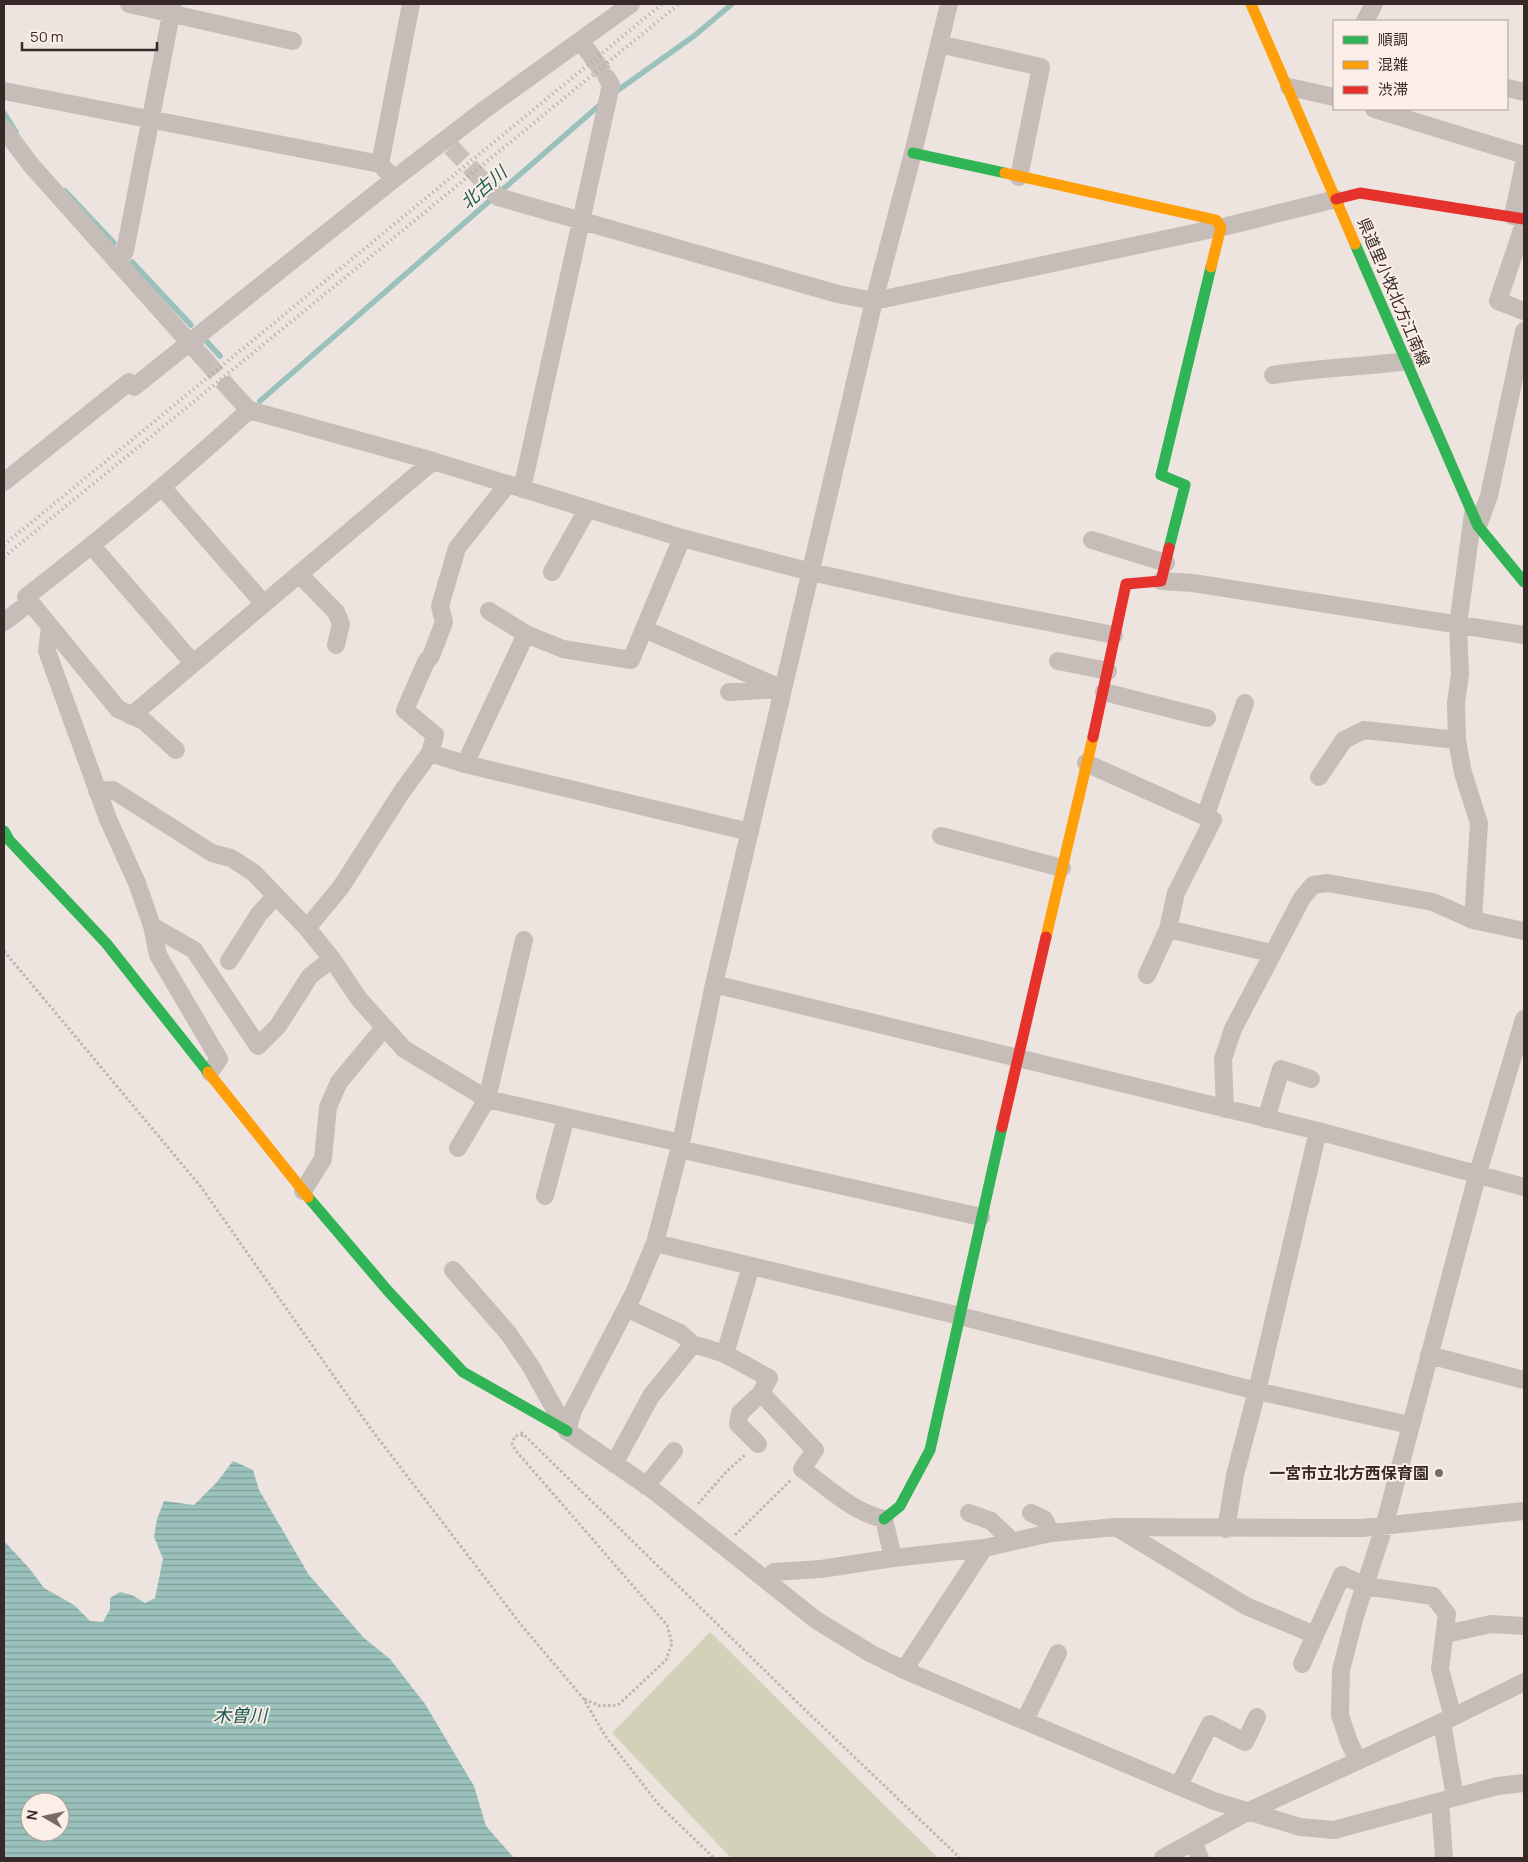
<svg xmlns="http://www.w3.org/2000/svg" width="1528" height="1862" font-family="Manrope,'Noto Sans JP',sans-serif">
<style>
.grass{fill:#d2d2b9}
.water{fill:url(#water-rules);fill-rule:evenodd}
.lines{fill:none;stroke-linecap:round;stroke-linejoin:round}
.stream{stroke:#9ac1bb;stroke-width:5.5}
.street-tunnel{stroke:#c9bfbb;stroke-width:18;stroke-dasharray:18 9;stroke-linecap:butt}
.path{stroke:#bfb5b1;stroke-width:3;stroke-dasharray:2.5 2.5;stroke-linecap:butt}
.street{stroke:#c6bdb9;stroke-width:18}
.fast{stroke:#30b455;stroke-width:11}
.slow{stroke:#ff9f0a;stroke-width:11}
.jam{stroke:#e5322d;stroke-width:11}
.rail{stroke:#aea6a3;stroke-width:4;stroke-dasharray:1 4;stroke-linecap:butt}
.poi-dot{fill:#776a68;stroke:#faeee7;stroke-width:2}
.labels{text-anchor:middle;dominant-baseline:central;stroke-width:4;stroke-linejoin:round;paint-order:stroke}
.street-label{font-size:16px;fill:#372927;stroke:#faeee7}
.poi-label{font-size:16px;font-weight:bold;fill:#372927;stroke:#faeee7;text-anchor:end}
.water-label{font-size:18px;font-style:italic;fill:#1a5b55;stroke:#faeee7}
</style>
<defs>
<pattern id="water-rules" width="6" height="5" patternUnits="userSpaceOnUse" patternTransform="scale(1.25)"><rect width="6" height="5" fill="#9ac1bb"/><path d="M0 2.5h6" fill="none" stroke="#7e9d98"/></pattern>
</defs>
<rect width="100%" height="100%" fill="#ede4e0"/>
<path class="grass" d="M710,1632L938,1858H731L612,1733Z"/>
<path class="water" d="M233,1461L253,1470L259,1490L309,1575L364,1638L390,1659L425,1704L474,1786L486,1826L514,1858H4V1541L29,1568L44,1588L74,1605L90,1621L103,1622L110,1609V1598L120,1592L132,1595L145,1603L155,1598L163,1559L154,1537L157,1519L164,1501L194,1505L217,1482ZM30,1802H60V1832H30Z"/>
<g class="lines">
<path class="stream" d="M614,93L694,36L732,4
M4,113L16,132
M65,191L114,243
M132,262L191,325
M206,341L220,356
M260,401L602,103"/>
<path class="street-tunnel" d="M593,58L607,78
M451,147L498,197
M205,360L227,386"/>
<path class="path" d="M4,951L201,1187L371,1429L522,1626L583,1698L606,1737L659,1805L714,1858
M521,1432L801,1706L960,1858
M523,1435L515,1436L512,1444L516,1451L667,1625L672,1643L666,1660L618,1705L600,1706L584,1699
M698,1504L727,1471L745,1455
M735,1535L791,1480"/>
<path class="street" d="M129,4L293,41
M1365,21L1374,4
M581,42L593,58
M939,44L1041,67L1019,177
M1289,87L1334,97
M1507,88L1524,92
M4,91L380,164L394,179
M1374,109L1524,155
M4,129L31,165L205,360
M380,164L411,4
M498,197L838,294L874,301L1227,226L1336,199
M1513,216L1524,163
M1524,224L1498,301L1524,311
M117,262L125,251L173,4
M1273,375C1317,368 1362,367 1407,361
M227,386L249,410L433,461L682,538L811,572L960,605L1114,635
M4,482L129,382L134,387L394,179L484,110L631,4
M162,487L264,604
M522,489L611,85L607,78
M1473,514L1458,625L1460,674L1456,703L1457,740L1463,773L1479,823L1473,920
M1478,526L1489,496L1524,331
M1092,540L1166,563
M92,546L193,663
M552,572L587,510
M299,574L336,612L341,624L336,645
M1161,581L1193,583L1524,635
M489,611L526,634
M4,622L30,602
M50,627L47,651L108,819L137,883L152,926L158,955L219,1059L210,1072
M644,629L783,689L729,692
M1058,661L1108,671
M1104,692L1207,718
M131,716L433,461
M176,750L144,721L118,709L26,597C103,537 178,476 249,410
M430,753L435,735L405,710L426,662L431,656L444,622L440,606L457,548L507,485
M1086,763L1213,820L1176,893L1168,929L1147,975
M465,764L526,634L563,649L631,660L682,538
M1319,777L1344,740L1364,730L1457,740
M97,791L113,790L212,853L231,858L254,873L307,928
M1205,817L1245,703
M941,836L1062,868
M152,926L194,950L258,1046L278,1026L310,976L332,959
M1168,929L1271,953
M229,961L259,914L275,897
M714,984L1318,1131L1524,1187
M1225,1109L1223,1059L1233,1029L1302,898L1313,885L1328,883L1433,902L1473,920L1524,931
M1266,1119L1281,1069L1311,1079
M681,1143L487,1099L404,1049L359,999L332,959L307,928L341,887L401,793L430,753L465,764L750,832
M458,1148L487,1099L524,940
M679,1149L981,1217
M303,1191L323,1159L328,1107L339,1082L384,1028
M545,1196L566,1117
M655,1243L960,1316L1257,1391L1410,1425
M453,1270L508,1333L530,1365L567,1431L653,1490L816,1620L870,1653L904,1670L1214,1801L1300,1827L1334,1830L1497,1786L1524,1783
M626,1308L680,1333L693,1344L725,1354L769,1378L761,1393L740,1413L738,1424L758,1444
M725,1354L751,1266
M1429,1355L1524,1380
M761,1393L815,1450L802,1469C829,1488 852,1512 884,1519L893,1558
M567,1431L573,1410L633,1295L655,1243L681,1143L714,984L874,301L913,153L949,4
M614,1464L651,1396L693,1344
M646,1486L674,1451
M969,1513L991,1521L1012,1541
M1031,1513L1044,1519L1051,1533
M1116,1527L1246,1606L1315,1635
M1226,1529L1235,1475L1257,1391L1318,1131
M766,1580L774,1572L821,1569L893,1558L984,1548L1051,1533L1116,1527L1362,1528L1524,1511
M1446,1634L1491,1624L1524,1626
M1302,1664L1342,1575L1365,1586L1433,1596L1447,1614L1440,1669L1453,1717
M904,1670L984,1548
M1025,1720L1058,1653
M1442,1723L1455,1797
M1358,1760L1349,1742L1340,1715L1341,1670L1355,1616L1384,1527L1477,1176L1524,1019
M1179,1785L1210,1724L1245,1742L1257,1717
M1440,1802L1444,1858
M1193,1842L1200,1858
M1163,1858L1247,1812L1453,1717L1524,1682"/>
<path class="fast" d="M913,153L1005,173
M1355,244L1478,526L1524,582
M1169,548L1185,485L1161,475L1211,267
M4,831L9,840L106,943L208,1072
M308,1197L388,1291L463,1372L567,1431
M884,1519L900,1506L930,1450L1002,1127"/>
<path class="slow" d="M1251,4L1355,244
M1005,173L1216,220L1221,227L1211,267
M1046,937L1093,737
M208,1072L308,1197"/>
<path class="jam" d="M1336,199L1360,193L1524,219
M1093,737L1126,584L1161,581L1169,548
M1002,1127L1046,937"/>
<path class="rail" d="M4,545L662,4
M4,557L679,4"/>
</g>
<circle class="poi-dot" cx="1439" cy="1473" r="5"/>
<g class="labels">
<g class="street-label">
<text transform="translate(1394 292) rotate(67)">県道里小牧北方江南線</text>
</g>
<g class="poi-label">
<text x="1429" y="1473">一宮市立北方西保育園</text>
</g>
<g class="water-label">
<text transform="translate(483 187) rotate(-41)">北古川</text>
<text x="240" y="1715">木曽川</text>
</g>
</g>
<rect width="1528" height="1862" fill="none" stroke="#372927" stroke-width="10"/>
<rect x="1333" y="20" width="175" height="90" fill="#faeee7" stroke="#ac9f9a"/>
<rect x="1343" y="36" width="25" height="8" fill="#30b455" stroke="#ac9f9a"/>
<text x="1378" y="45" font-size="15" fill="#372927">順調</text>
<rect x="1343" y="61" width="25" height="8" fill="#ff9f0a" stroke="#ac9f9a"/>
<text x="1378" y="70" font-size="15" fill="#372927">混雑</text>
<rect x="1343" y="86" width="25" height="8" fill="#e5322d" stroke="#ac9f9a"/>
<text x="1378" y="95" font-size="15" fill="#372927">渋滞</text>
<g transform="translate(45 1817) rotate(279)"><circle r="24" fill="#faeee7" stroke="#ac9f9a"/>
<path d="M0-4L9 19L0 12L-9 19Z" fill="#776a68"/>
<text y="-8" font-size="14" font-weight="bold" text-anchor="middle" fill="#372927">N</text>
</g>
<path d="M22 42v8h135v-8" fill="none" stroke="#372927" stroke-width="2.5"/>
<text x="30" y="42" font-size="15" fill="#372927" stroke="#faeee7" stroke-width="4" paint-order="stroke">50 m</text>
</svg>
